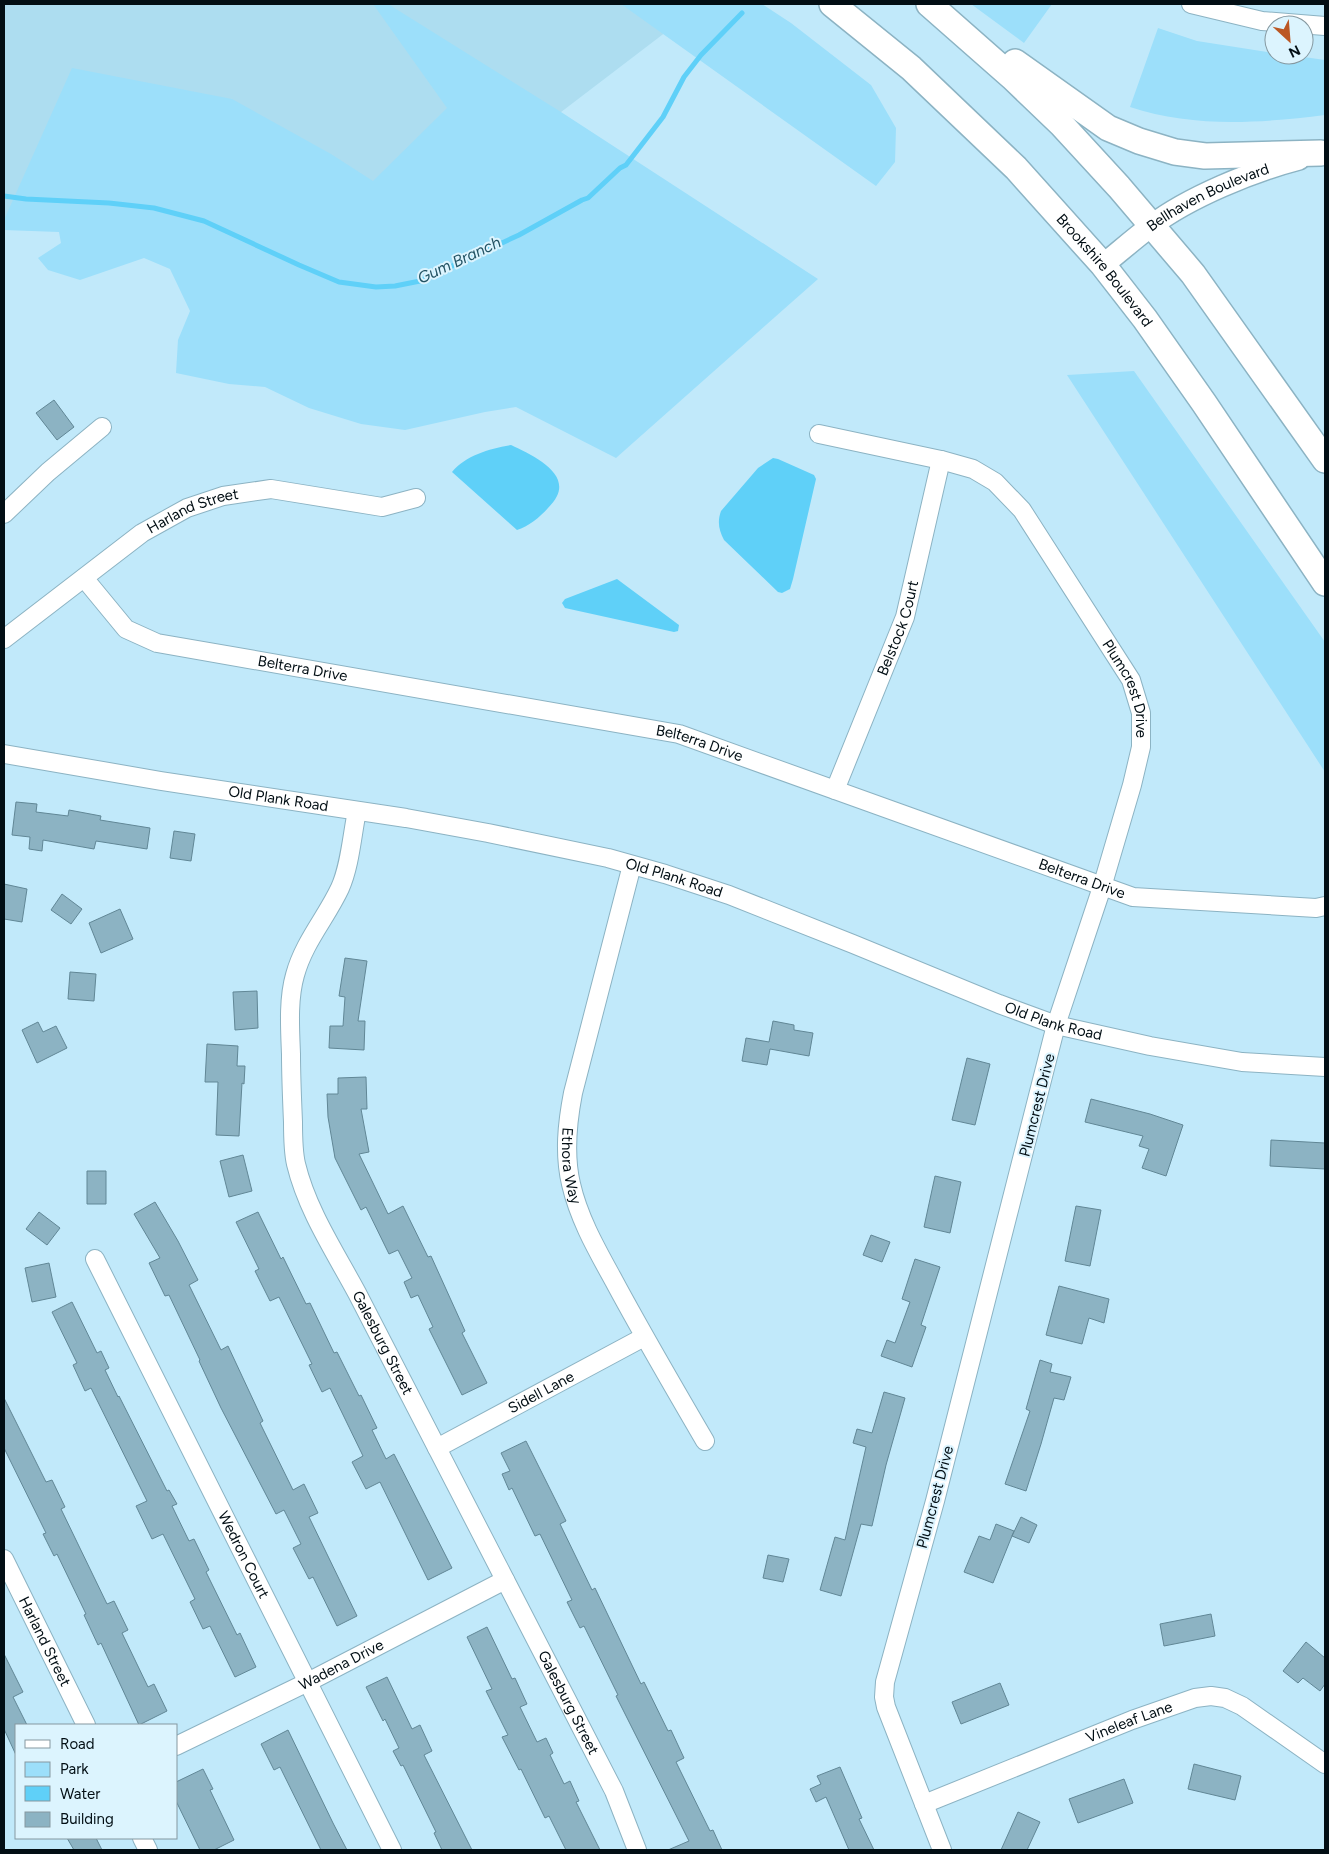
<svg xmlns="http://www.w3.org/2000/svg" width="1329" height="1854" font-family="Figtree,sans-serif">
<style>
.built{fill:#adddf0}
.green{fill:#9cdffa}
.water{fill:#5fd0f8}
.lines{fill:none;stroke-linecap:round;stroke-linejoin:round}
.stream{stroke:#5fd0f8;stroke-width:5}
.building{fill:#8cb3c3;stroke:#618796}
.minor-casing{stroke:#8cb3c3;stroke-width:20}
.major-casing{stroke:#8cb3c3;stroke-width:24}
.highway-casing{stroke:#8cb3c3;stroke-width:28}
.minor{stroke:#fff;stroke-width:18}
.major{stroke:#fff;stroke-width:21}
.highway{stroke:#fff;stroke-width:25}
.labels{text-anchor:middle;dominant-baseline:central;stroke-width:4;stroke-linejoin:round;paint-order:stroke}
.street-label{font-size:15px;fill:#020e14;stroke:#dcf4fe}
.water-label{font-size:16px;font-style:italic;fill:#235364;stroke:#dcf4fe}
</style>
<rect width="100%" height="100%" fill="#c1e9fa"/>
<path class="built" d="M4,4H696L700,6L354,270L315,200L4,229Z"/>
<path class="green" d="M373,4H388L561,112L818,279L616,458L516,407L485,412L405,430L361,424L309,408L265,387L229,384L176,373L178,340L190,311L170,269L144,258L80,280L48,270L38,258L61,243L59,232L4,230V220L72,68L232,99L331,154L373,181L447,108Z
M621,4H762L791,23L871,85L896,128L895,162L876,186Z
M971,4H1052L1024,43Z
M1158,28L1197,41L1274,53V55H1290L1325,60V115C1261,123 1192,128 1130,107Z
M1134,371L1325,642V772L1067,375Z"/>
<path class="water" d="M511,445C536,457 580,477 548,508C540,517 528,527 517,530L452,472C466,455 489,449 511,445Z
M773,458L778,459L814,475L816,479L793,579L790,589L782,593L778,592L724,540C719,530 717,522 721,511L758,468Z
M617,579L679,625L678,631L674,632L565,608L562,603L565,599Z"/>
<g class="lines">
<path class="stream" d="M4,196L26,199L109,203L154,208L204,221L299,265L339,282L376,287L395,286L420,281L519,235L582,200L588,198L620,168L626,165L663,117L684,77L701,55L742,13"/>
</g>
<path class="building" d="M54,400L74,427L57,440L36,413Z
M16,802L37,804L36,812L68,816L69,810L101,816L100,820L150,828L147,849L96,841L94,849L43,840L42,851L29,849L30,837L12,835Z
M174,831L195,834L191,861L170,858Z
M4,884L27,889L22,922L4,919Z
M62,894L82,909L71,924L51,910Z
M120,909L133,939L101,953L89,923Z
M345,958L367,961L358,1021H365L364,1050L329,1048L330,1026H343L345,997L339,996Z
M70,972L96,974L94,1001L68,999Z
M257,991L258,1028L235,1030L233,992Z
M773,1021L794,1025V1030L813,1033L809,1056L770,1049L767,1065L742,1061L746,1038L769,1042Z
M38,1022L43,1032L56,1026L67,1048L37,1063L22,1030Z
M207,1044L238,1046L237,1066H245L244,1084L242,1083L239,1136L216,1135L218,1082H205Z
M967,1058L990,1064L975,1125L952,1120Z
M366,1077L367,1109H361L369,1152L359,1154L388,1214L403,1206L428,1257L431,1256L465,1331L462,1333L487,1383L462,1395L429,1329L433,1327L418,1295L411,1298L404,1282L412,1278L398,1250L389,1254L366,1207L361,1210L335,1158L328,1117L327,1094H338V1078Z
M1091,1099L1150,1114L1183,1125L1166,1176L1142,1168L1149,1149L1139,1146L1143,1136L1085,1122Z
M1271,1140L1325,1143V1169L1270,1166Z
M243,1155L252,1191L229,1197L220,1161Z
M87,1171H106V1204H87Z
M935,1176L961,1182L950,1233L924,1227Z
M155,1202L178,1241L198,1280L189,1285L221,1350L228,1346L263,1421L260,1423L293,1490L304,1484L318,1513L309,1517L357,1616L337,1626L313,1577L309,1579L293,1548L301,1544L284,1510L276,1514L221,1408L199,1361L200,1360L169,1295L165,1296L149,1263L160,1258L134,1214Z
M1076,1206L1101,1210L1090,1266L1065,1261Z
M39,1212L60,1228L47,1245L26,1229Z
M258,1212L281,1259L283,1257L306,1304L310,1303L334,1353L337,1352L359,1396L361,1395L377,1428L372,1430L386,1459L394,1454L452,1568L428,1580L380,1482L366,1489L352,1462L363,1456L330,1388L322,1392L309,1365L312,1364L279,1297L270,1301L255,1271L259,1269L236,1222Z
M871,1235L890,1242L882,1262L863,1255Z
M915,1259L940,1267L921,1325L926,1327L912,1367L881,1356L887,1340L895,1343L910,1302L902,1299Z
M49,1263L56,1297L32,1302L25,1268Z
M1059,1286L1109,1299L1104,1323L1089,1318L1082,1344L1046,1335Z
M72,1302L97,1353L101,1351L109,1368L105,1370L118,1397L119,1396L167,1491L169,1490L177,1504L172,1506L189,1541L194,1539L209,1570L206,1572L237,1635L240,1633L256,1667L235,1677L210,1626L203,1629L190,1602L195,1599L163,1534L152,1539L136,1506L147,1501L91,1388L85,1391L73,1365L77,1363L52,1312Z
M1040,1360L1052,1364L1050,1372L1071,1377L1064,1400L1054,1398L1041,1444L1026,1491L1005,1484L1030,1411L1026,1409Z
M884,1392L905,1398L886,1465L872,1526L861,1524L841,1596L820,1590L835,1537L845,1540L866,1447L853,1443L857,1429L872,1433Z
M4,1398L46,1482L52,1480L65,1507L61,1509L107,1604L114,1601L128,1630L122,1633L148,1687L154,1684L167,1711L139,1725L101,1643L98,1645L84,1615L86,1614L57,1554L54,1556L43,1534L46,1533L4,1448Z
M526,1441L566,1521L560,1524L592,1590L595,1588L641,1684L644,1682L668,1731L671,1730L684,1758L676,1762L710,1831L713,1830L722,1850H668L689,1841L616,1696L618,1695L584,1626L580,1628L567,1602L572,1600L540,1534L535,1536L512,1488L509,1490L502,1474L510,1471L501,1453Z
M1021,1517L1037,1525L1029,1543L1012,1536Z
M996,1524L1014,1531L993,1583L964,1572L979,1536L990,1540Z
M768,1555L789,1559L783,1582L763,1578Z
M1211,1614L1215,1636L1164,1646L1160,1624Z
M487,1627L512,1679L515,1678L527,1704L520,1707L537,1742L546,1738L553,1753L550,1755L564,1784L570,1781L579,1801L576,1802L600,1850H566L549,1816L545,1818L521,1769L519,1770L502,1737L508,1735L486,1691L492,1689L467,1637Z
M1306,1642L1325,1658V1684L1320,1691L1303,1678L1298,1683L1283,1671Z
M4,1654L23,1692L13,1697L27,1725H16V1755L4,1729Z
M387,1677L412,1729L420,1725L432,1751L424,1755L472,1850H442L434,1833L436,1832L403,1765L401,1766L393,1751L399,1748L385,1719L383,1721L366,1687Z
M1000,1683L1009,1705L961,1724L952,1702Z
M288,1730L333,1823L347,1850H321L280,1767L274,1770L261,1744Z
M1194,1764L1241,1776L1235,1800L1188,1789Z
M840,1767L862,1818L859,1819L874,1850H849L826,1797L816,1802L810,1789L821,1784L817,1776Z
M203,1769L213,1789L210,1790L234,1840L214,1850H200L176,1801V1782Z
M1124,1779L1133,1803L1078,1823L1069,1799Z
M1018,1812L1040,1822L1027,1850H1001Z
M67,1838H96L102,1850H74Z"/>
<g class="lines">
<defs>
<g id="minor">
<path d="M1191,4L1262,21L1325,26"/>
<path id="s1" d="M819,434L941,460L973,469L995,482L1022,510L1131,680L1141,713V747L1132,785L1102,887L1056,1025L935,1501L885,1682L884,1697L886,1707L942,1850"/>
<path d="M4,514L48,472L102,427"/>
<path id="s2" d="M84,578L126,629L157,643L679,734L1133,897L1316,908L1325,906"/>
<path id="s3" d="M4,639L142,533L187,508L223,496L271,489L382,507L416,498"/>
<path id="s4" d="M4,754L161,781L406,818L488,833L608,858L665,874L729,895L853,944L999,1004L1056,1025L1150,1046L1242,1062L1325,1067"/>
<path id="s5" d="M835,790L905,617L941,460"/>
<path id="s6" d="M357,811C352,835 350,866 340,888C326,918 304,942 295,975C288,999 290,1029 291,1054C291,1077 292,1099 293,1122C293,1136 293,1151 296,1164C307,1210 335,1252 357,1293L614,1791L637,1850"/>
<path id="s7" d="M632,865L573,1093C567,1124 564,1154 571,1184C579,1219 597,1250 614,1281C643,1335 674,1388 705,1441"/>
<path id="s8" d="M95,1259L392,1850"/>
<path id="s9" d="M437,1448L644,1337"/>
<path id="s10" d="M4,1559L86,1725"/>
<path id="s11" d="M176,1746L308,1682L505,1580"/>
<path id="s12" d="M924,1804L1132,1720L1195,1698L1211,1696L1225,1698L1242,1706L1325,1764"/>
<path d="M142,1838L148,1850"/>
</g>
<g id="major">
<path id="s13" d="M1103,265C1119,252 1135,238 1151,226C1189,197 1253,171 1299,159"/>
</g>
<g id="highway">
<path id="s14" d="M832,4L911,68L1016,168L1103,265L1145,319L1204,403L1325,583"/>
<path d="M929,4L1012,77L1062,125L1119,187L1193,274L1325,460"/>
<path d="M1015,62L1108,128L1139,141L1175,152L1205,156L1321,153"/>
</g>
</defs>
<use href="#minor" class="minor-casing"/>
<use href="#major" class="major-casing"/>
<use href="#highway" class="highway-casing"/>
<use href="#minor" class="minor"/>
<use href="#major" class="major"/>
<use href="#highway" class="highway"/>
</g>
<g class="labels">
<g class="street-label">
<text stroke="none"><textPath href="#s13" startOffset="126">Bellhaven Boulevard</textPath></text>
<text stroke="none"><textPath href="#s14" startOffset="382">Brookshire Boulevard</textPath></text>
<text stroke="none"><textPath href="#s3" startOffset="230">Harland Street</textPath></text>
<text stroke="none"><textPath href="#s5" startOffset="174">Belstock Court</textPath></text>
<text stroke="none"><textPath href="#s2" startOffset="248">Belterra Drive</textPath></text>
<text stroke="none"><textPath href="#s1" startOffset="431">Plumcrest Drive</textPath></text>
<text stroke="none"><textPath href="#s2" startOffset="652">Belterra Drive</textPath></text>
<text stroke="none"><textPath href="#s4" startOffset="278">Old Plank Road</textPath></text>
<text stroke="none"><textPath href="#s4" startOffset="682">Old Plank Road</textPath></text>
<text stroke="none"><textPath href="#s2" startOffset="1058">Belterra Drive</textPath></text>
<text stroke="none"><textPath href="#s4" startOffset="1088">Old Plank Road</textPath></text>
<text transform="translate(1037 1105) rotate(-76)">Plumcrest Drive</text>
<text stroke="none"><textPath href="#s7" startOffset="309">Ethora Way</textPath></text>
<text stroke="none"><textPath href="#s6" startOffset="566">Galesburg Street</textPath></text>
<text stroke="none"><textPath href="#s9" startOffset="118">Sidell Lane</textPath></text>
<text transform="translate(935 1497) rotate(-75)">Plumcrest Drive</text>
<text stroke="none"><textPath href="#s8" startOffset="331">Wedron Court</textPath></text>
<text stroke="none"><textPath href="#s10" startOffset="92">Harland Street</textPath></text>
<text stroke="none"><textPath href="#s11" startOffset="184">Wadena Drive</textPath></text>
<text stroke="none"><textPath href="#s6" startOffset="971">Galesburg Street</textPath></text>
<text stroke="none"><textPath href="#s12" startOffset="221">Vineleaf Lane</textPath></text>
</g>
<g class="water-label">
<text transform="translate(459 260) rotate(-25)">Gum Branch</text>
</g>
</g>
<rect width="1329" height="1854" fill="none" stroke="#020e14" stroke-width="10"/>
<rect x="15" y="1724" width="162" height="115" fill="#dcf4fe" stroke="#8598a0"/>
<rect x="25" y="1740" width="25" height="8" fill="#ffffff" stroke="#8598a0"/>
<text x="60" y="1749" font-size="15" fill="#020e14">Road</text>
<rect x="25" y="1762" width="25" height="15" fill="#9cdffa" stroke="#8598a0"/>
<text x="60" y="1774" font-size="15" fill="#020e14">Park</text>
<rect x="25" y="1786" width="25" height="15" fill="#5fd0f8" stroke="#8598a0"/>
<text x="60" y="1799" font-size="15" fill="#020e14">Water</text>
<rect x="25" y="1812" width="25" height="15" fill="#8cb3c3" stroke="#8598a0"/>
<text x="60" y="1824" font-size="15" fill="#020e14">Building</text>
<g transform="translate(1289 40) rotate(154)"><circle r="24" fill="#dcf4fe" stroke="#8598a0"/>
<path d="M0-4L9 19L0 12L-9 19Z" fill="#bb5724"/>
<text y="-8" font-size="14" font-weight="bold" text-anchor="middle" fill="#020e14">N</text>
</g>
</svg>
